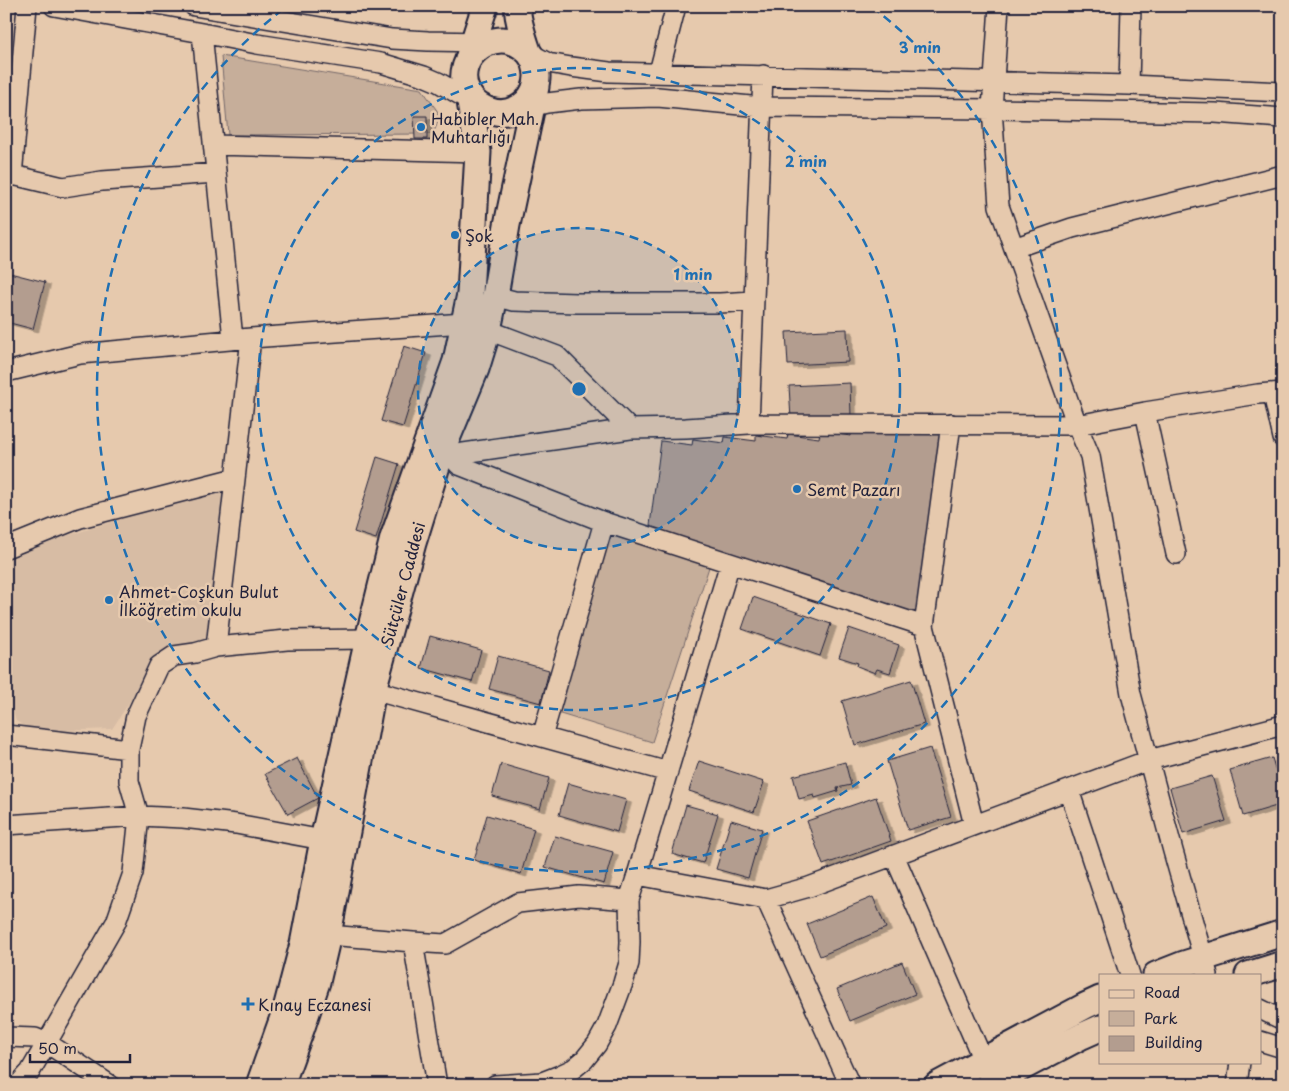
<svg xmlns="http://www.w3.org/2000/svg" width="1289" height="1091" font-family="'Playpen Sans',sans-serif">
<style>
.built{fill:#d7bca4}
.green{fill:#c6ae9a;stroke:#74686a}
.building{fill:#b39d8f;stroke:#22223b;filter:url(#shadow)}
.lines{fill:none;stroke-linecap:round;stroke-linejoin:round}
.minor-casing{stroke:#22223b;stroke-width:22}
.major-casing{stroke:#22223b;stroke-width:29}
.minor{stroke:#e6c9ad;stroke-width:19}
.major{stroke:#e6c9ad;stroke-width:25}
.ring{fill:none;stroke:#1f6fb2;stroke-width:2.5;stroke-dasharray:9 6}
.poi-dot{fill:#1f6fb2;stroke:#e6c9ad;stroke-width:2}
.labels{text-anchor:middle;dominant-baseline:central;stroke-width:5;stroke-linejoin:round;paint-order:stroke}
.poi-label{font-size:16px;fill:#22223b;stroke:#e6c9ad;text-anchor:start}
.street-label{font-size:16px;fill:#22223b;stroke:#e6c9ad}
.centre{fill:#1f6fb2;stroke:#e6c9ad;stroke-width:2.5}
.ring-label{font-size:15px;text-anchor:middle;font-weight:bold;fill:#1f6fb2;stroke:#e6c9ad;stroke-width:5;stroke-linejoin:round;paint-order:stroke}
</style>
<defs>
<filter id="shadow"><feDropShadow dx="5.5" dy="3" stdDeviation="0" flood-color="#0004"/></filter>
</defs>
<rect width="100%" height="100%" fill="#e6c9ad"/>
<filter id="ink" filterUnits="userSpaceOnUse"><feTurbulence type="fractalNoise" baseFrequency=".02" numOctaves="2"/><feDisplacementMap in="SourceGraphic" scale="10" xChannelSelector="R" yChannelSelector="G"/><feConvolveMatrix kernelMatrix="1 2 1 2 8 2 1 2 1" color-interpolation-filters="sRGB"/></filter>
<g filter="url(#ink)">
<path class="built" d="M226,492L205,645L156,661L112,729L34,732L16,721L6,689V556L18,551L202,494Z"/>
<path class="green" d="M221,56L422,89L438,112V122L433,134L228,135Z
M609,529L711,561L652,742L557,713Z"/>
<path class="building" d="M414,116H427V139H415Z
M6,272L45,282L33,329L6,322Z
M847,329L848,362L788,365L786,332Z
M404,346L426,353L403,427L381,421Z
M850,383L851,416L791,419L789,386Z
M883,429L946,431L922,616L649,533L661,441L692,445L693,439L724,443L725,437L756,441V435L787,439L788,434L819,438L820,432L851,436V430L882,434Z
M377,457L399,464L376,539L354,532Z
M753,597L831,624L820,656L742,629Z
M849,628L899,645L890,673L877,669L875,673L857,666L858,663L839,657Z
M430,636L481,650L472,682L421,668Z
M498,656L549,670L541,703L489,689Z
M911,680L924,724L855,745L842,701Z
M930,748L951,817L908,830L887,761Z
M297,758L318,798L288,814L265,774Z
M1272,758L1283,795V804L1243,816L1230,770Z
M699,761L764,782L754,812L689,791Z
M845,762L851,785L837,788L838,791L815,798L814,795L799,799L793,776Z
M501,764L549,778L540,809L492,796Z
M1212,776L1226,821L1183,834L1170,788Z
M568,783L626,800L617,832L559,815Z
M876,797L891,841L823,865L807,821Z
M686,805L718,814L703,863L672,854Z
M487,815L534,829L521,874L474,860Z
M731,820L762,829L748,878L716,869Z
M555,836L613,852L604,884L545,867Z
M873,897L886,928L820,956L807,924Z
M902,962L915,994L850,1021L837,989Z"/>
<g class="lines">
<defs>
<path id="minor" d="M54,6L202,33L257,44L381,63L424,76L438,82L476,104
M194,6L392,39L428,41L484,42
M999,6L992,109L999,206L1077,425L1090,456L1131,694L1173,851L1208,975
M202,33L233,339
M529,53L548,63L571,67L609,72L1129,85L1283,92
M659,72L676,6
M1129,85L1131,6
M521,109L547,103L581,99L658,97L761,107L992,109L1215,113L1283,118
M214,145L478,152
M6,175L17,176L63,187L102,181L216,173
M12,176L27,6
M1014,248L1072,228L1283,175
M495,296L514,301L577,303H720L753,301
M488,330L557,356L630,429
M6,372L80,354L251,338L464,323
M1273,394L1283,438
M1145,412L1176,554
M749,424L763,75
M951,424L924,626L974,825
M441,453L450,455L630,429L686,428L749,424L1077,425L1145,412L1258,394L1283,392
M450,455L459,465L604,522L924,626
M6,548L80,518L235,478
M216,647L251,338
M373,690L668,772
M6,735L129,749
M542,737L604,522
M1069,790L1130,975
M6,825L139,816L183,818L236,824L323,840
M894,855L983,1060
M637,875L730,563
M766,899L850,1085
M328,935L413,942L445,944L518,903L579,896L629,900
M413,942L437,1085
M1260,1009L1283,1020
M6,1037L35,1038L47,1043L110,1085
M1260,1041L1283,1048
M18,1085L30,1072L116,922L133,873L139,816L129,781V749L136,716L159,666L174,656L195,653L216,647L287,640L368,639
M495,1085L542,1082L560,1075L573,1069L584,1060L597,1044L607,1026L623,983L629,963L630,942L629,900L637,875L766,899L809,887L1149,760L1283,725
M1237,1085L1240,1062"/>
<path id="major" d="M517,6C518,22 523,36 528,51C530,55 534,59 535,64C541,82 533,101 516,109C504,115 491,113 480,106C473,102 469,96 466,89C454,57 492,27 521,46C524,48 527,51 529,53
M468,59L485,6
M1156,975L1184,964L1283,933
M1248,975L1283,964
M259,1085L286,1009L303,944L323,840L368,639L393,538L456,361L470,294L478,152L469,95
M281,1085L302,1027L317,982L328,935L373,690L413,543L441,453L476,369L488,330L495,296L507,225L536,87
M937,1085L1085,1006L1100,999
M989,1085L1082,1036L1100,1028"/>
</defs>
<use href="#minor" class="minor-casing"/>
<use href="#major" class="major-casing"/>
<use href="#minor" class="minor"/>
<use href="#major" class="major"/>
</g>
</g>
<circle cx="579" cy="389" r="161" fill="#1f6fb2" fill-opacity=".12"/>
<g class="ring">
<circle cx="579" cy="389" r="161"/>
<circle cx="579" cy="389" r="321"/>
<path d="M872 7A482 482 0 1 1 286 7"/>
</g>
<g class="poi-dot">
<circle cx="421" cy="127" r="5"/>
<circle cx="455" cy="235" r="5"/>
<circle cx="797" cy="489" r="5"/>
<circle cx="109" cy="600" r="5"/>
<path d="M245.5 996.5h5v5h5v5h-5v5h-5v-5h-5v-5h5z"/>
</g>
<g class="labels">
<g class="poi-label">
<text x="431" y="118">Habibler Mah.<tspan x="431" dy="18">Muhtarlığı</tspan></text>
<text x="465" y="235">Şok</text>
<text x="807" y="489">Semt Pazarı</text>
<text x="119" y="591">Ahmet-Coşkun Bulut<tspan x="119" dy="18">İlköğretim okulu</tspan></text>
<text x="258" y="1004">Kınay Eczanesi</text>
</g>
<g class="street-label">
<text transform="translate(402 584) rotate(-75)">Sütçüler Caddesi</text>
</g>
</g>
<circle cx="579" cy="389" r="8" class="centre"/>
<g class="ring-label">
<text x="920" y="53">3 min</text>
<text x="806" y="167">2 min</text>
<text x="693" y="280">1 min</text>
</g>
<rect width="1289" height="1091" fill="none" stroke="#e6c9ad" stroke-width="25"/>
<rect x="12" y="12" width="1264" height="1066" fill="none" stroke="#22223b" stroke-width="2" filter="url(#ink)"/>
<rect x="1099" y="974" width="162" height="90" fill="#e6c9ad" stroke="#98867f"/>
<rect x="1109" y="990" width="25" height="8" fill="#e6c9ad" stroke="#98867f"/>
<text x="1144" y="998" font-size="15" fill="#22223b">Road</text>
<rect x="1109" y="1011" width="25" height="15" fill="#c6ae9a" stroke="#98867f"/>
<text x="1144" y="1024" font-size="15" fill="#22223b">Park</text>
<rect x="1109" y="1036" width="25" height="15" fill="#b39d8f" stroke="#98867f"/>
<text x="1144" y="1048" font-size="15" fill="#22223b">Building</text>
<path d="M30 1054v8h100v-8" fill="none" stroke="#22223b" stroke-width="2.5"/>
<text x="38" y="1054" font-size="15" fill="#22223b" stroke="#e6c9ad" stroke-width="4" paint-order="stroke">50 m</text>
</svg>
